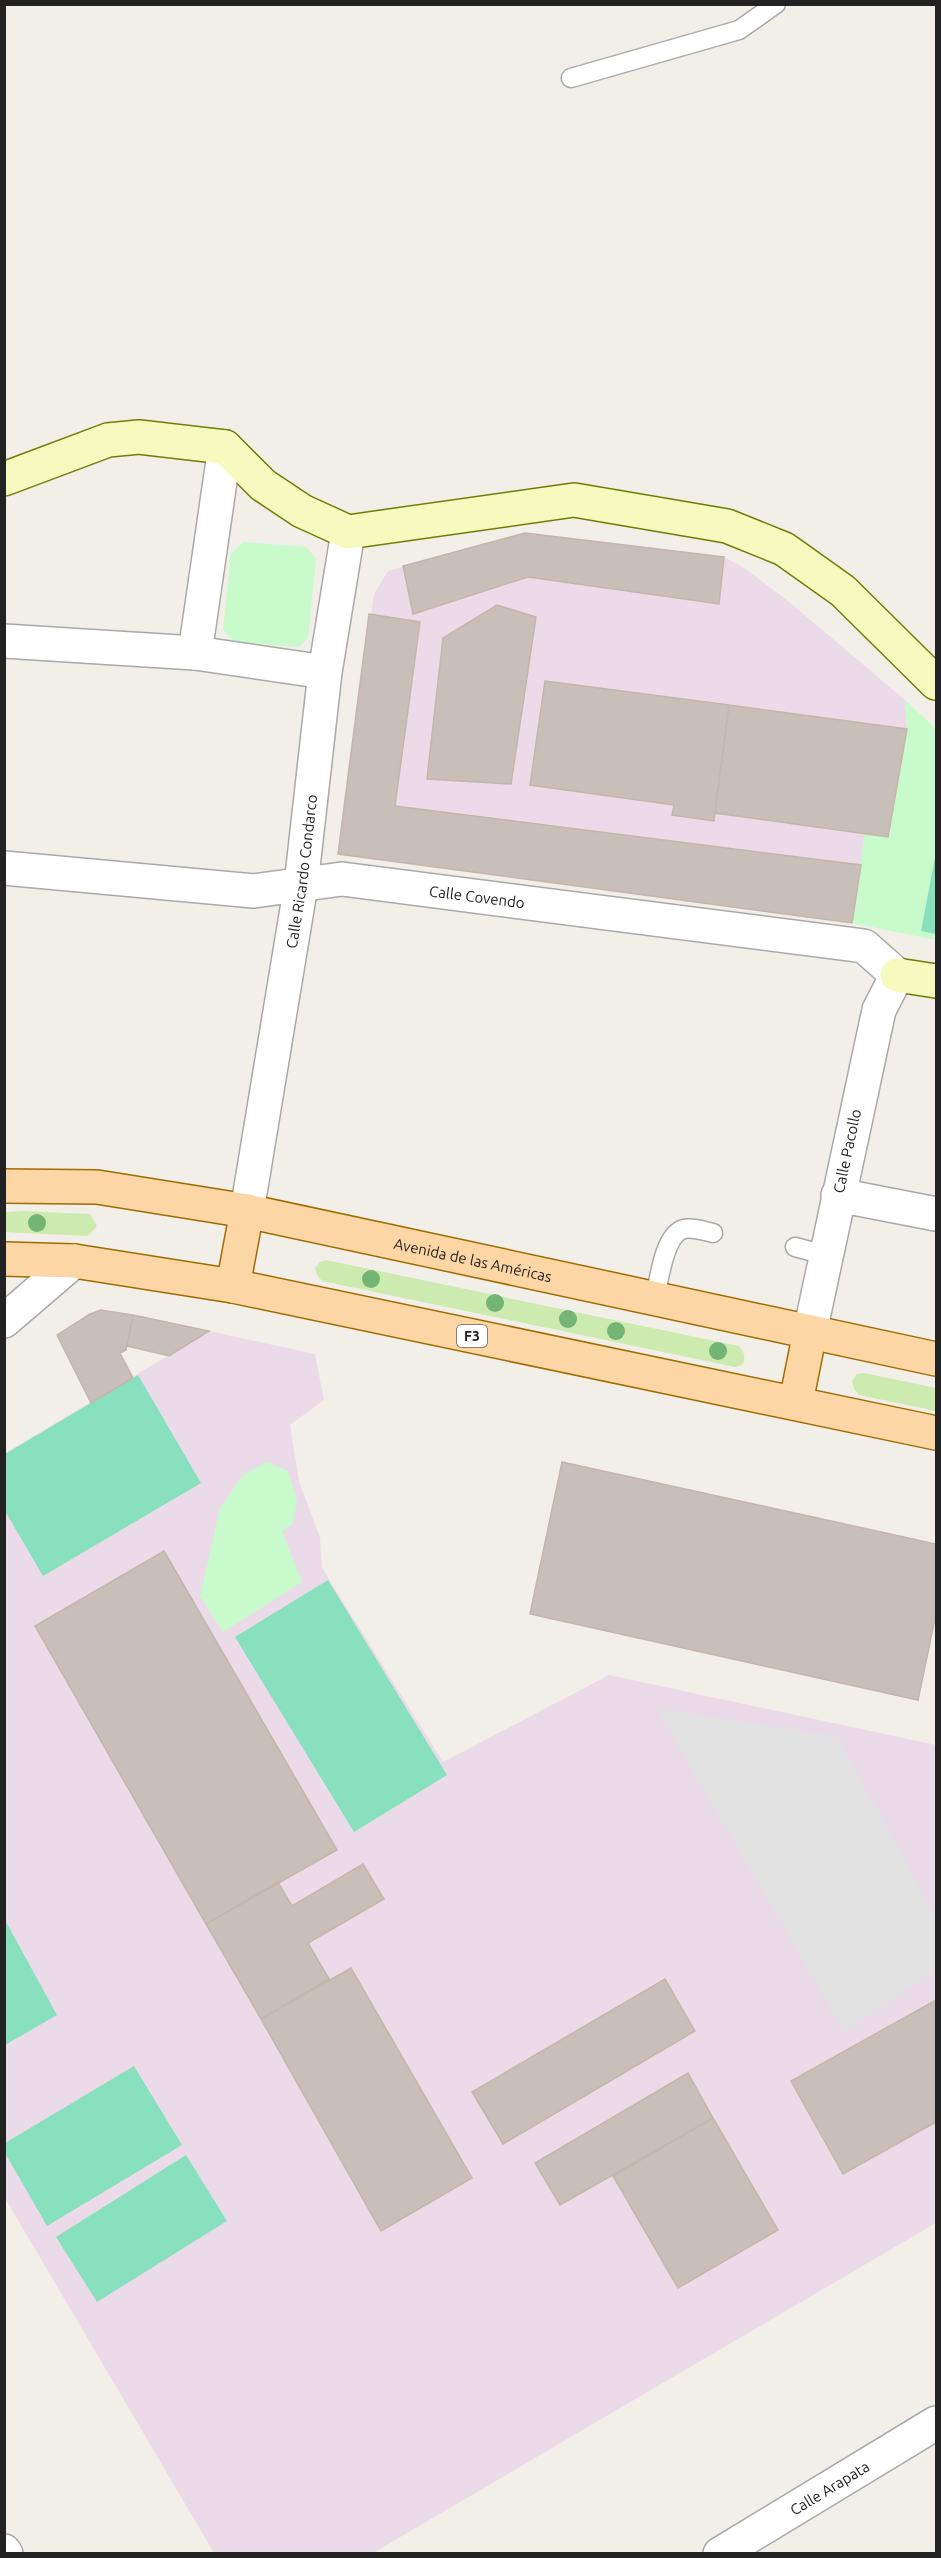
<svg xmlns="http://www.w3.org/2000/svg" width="941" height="2558" font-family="Ubuntu,sans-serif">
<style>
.industrial{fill:#ebdbe8}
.grass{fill:#cdebb0}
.park{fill:#c8facc}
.pitch{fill:#88e0be}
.parking{fill:#e2e2e2}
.building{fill:#c7bfb8;stroke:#c4b6ab;stroke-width:1.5}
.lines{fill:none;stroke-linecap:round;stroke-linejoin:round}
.service-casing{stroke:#a9a9a9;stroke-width:21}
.minor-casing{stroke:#a9a9a9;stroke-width:36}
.secondary-casing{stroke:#707d05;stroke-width:36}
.primary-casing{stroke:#a06b00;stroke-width:36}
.service{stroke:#fff;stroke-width:18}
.minor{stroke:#fff;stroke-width:33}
.secondary{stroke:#f7fabf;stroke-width:33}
.primary{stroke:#fcd6a4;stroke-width:33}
.tree{fill:#74b475}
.labels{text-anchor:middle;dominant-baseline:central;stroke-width:5;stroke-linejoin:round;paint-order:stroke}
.shield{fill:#fff;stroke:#646464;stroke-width:1.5}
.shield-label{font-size:14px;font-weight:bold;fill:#222}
.street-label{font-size:15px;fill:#222;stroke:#fff}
</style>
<rect width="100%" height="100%" fill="#f2efe9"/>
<path class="industrial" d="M525,533L724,557L746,569L788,601L905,700L907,729L865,834L852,923L338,854L374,594L388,571Z
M209,1331L315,1354L324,1400L290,1425L299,1481L320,1538L322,1568L443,1762L609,1675L936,1745V2223L373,2553H214L5,2198L4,1454Z"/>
<path class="grass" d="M23,1211L90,1214L97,1226L88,1236L5,1232V1212Z
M326,1260L739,1346C745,1353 746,1357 742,1365L735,1367L322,1281L317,1275L315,1268L320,1262Z
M864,1373L936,1388V1411L859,1395L854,1389L852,1381L857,1374Z"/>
<path class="park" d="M244,542L307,547L316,559L308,638L298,647L234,642L223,630L231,553Z
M905,700L936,729V940L852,923L865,833L907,729Z
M267,1462L288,1471L297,1501L292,1525L282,1531L302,1582L223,1632L200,1596L220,1508L243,1475Z"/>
<path class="pitch" d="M936,852V934L921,931Z
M138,1375L201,1483L43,1576L5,1511V1454Z
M328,1580L447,1775L354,1832L235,1637Z
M5,1920L57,2015L5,2045H4Z
M134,2066L182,2145L47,2226L5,2153V2143Z
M186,2155L227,2221L97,2302L56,2237Z"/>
<path class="parking" d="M656,1708L837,1736L936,1918V1970L845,2033Z"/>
<path class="building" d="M525,533L724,557L719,604L528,577L413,614L403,566Z
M497,605L536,617L511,784L427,779L443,638Z
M369,614L420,622L395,806L861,865L852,923L338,854Z
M545,681L729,705L714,821L672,815L674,805L530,785Z
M729,705L907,729L888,837L715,813Z
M101,1310L133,1315L126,1350L120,1353L133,1378L91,1403L57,1335L90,1314Z
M133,1315L209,1331L169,1356L127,1346Z
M562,1462L936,1544V1614L918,1700L530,1614Z
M164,1551L337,1850L206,1924L35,1626Z
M363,1864L384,1899L308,1943L329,1979L261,2019L206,1924L278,1882L292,1906Z
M351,1968L472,2178L381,2231L261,2019Z
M665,1979L695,2031L503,2144L472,2092Z
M936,2000V2122L843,2174L791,2081Z
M688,2073L713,2118L560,2205L535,2163Z
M713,2118L778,2230L678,2288L613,2176Z"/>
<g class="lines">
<defs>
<path id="service" d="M571,78L739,30L776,4
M795,1247L825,1255
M655,1298C659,1280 664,1234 684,1229C692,1227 704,1231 713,1233"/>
<g id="minor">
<path d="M4,641L195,653L325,672"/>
<path d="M195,653L225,447"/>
<path id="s1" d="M4,868L254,891L342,879L864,946L897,975L879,1010L810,1332"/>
<path d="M838,1195L936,1214"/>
<path id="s2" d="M247,1211L301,885L325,672L348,532"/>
<path d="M4,1321L74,1261"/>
<path d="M4,2551L6,2554"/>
<path id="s3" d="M720,2554L936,2423"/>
</g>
<path id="secondary" d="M4,479L108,440L139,437L225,447L263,485L302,511L348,532L574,500L727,526L784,549L843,591L936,683
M897,975L936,981"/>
<g id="primary">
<path id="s4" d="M4,1186L97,1187L247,1211L936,1359"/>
<path d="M4,1259L74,1261L233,1286L936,1433"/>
<path d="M233,1286L247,1211"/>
<path d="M796,1402L810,1332"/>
</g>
</defs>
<use href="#service" class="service-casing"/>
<use href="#minor" class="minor-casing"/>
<use href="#secondary" class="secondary-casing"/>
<use href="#primary" class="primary-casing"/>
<use href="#service" class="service"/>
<use href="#minor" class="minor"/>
<use href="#secondary" class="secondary"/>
<use href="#primary" class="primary"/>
</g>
<g class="tree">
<circle cx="37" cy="1223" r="9"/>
<circle cx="371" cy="1279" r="9"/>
<circle cx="495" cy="1303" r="9"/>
<circle cx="568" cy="1319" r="9"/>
<circle cx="616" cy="1331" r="9"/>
<circle cx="718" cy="1351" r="9"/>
</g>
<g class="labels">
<rect class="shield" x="457" y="1325" width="30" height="22" rx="4.5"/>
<g class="shield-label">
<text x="472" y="1336">F3</text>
</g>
<g class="street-label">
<text stroke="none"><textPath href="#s2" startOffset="344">Calle Ricardo Condarco</textPath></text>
<text stroke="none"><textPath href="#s1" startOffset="476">Calle Covendo</textPath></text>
<text transform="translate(847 1151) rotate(-78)">Calle Pacollo</text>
<text stroke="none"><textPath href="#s4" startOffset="476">Avenida de las Américas</textPath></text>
<text stroke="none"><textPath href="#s3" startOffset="128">Calle Arapata</textPath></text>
</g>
</g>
<rect width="941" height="2558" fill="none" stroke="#222222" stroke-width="12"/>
</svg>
